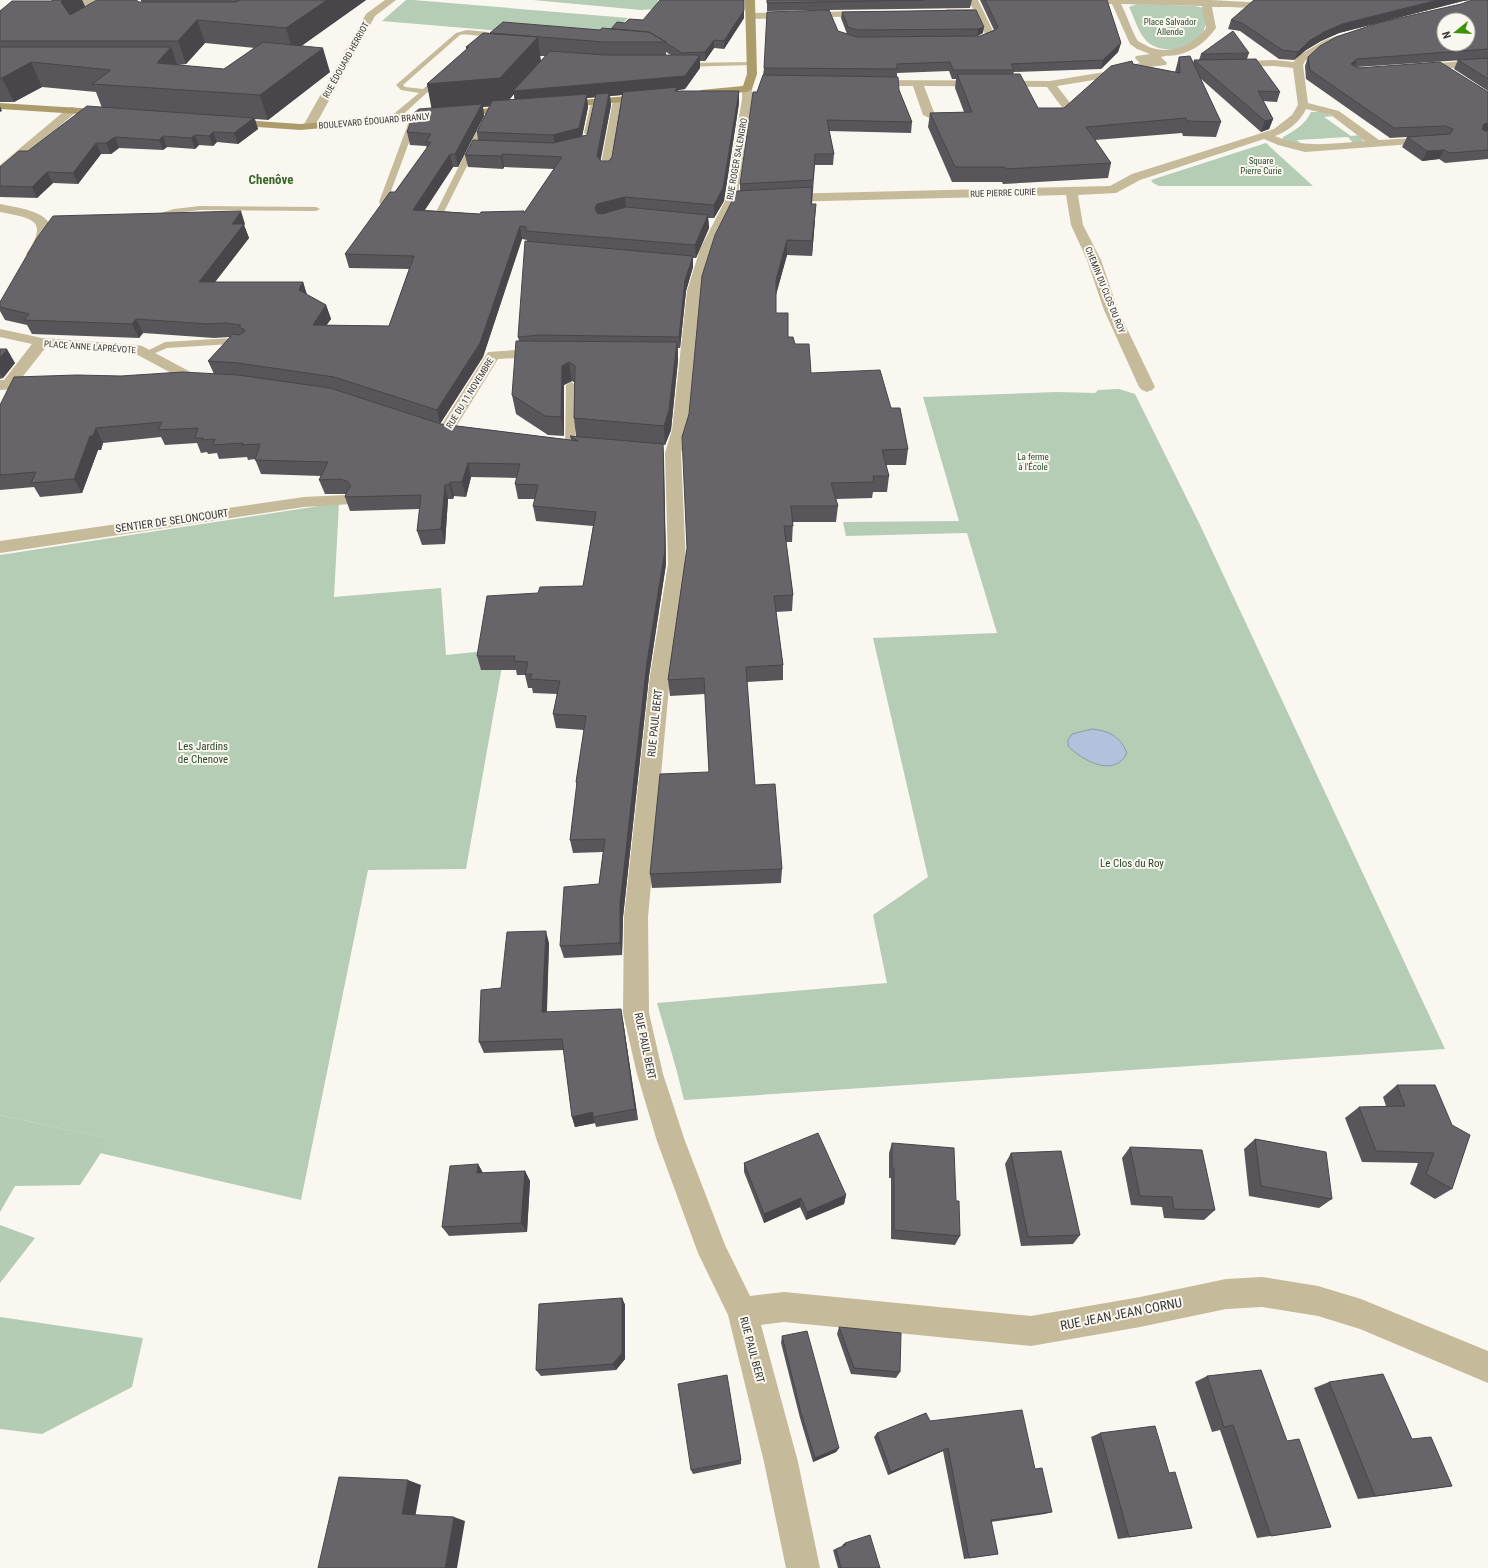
<svg xmlns="http://www.w3.org/2000/svg" width="1488" height="1568" font-family="'Roboto Condensed',sans-serif">
<style>
.green{fill:#b5ccb5}
.forest{fill:#b5ccb4}
.water{fill:#b3c2dc;stroke:#8e99aa}
.lines{fill:none;stroke-linecap:round;stroke-linejoin:round}
.lane{fill:#c5ba9a;fill-rule:evenodd}
.street{fill:#c5ba9a;fill-rule:evenodd}
.secondary{fill:#ac9c6b;fill-rule:evenodd}
.wall{fill:#59565b;fill-rule:evenodd}
.shaded-wall{fill:#48464a}
.building{fill:#67646a;stroke:#48464a;fill-rule:evenodd}
.labels{text-anchor:middle;dominant-baseline:central;stroke-width:4;stroke-linejoin:round;paint-order:stroke}
.far-park-label{font-size:9px;fill:#284c29;stroke:#faf6f0}
.far-street-label{font-size:9px;fill:#393836;stroke:#faf6f0}
.street-label{font-size:11px;fill:#393836;stroke:#faf6f0}
.park-label{font-size:11px;fill:#284c29;stroke:#faf6f0}
.far-district-label{font-size:13px;font-weight:bold;fill:#3a652a;stroke:#faf6f0}
.near-street-label{font-size:13px;fill:#393836;stroke:#faf6f0}
</style>
<rect width="100%" height="100%" fill="#faf6f0"/>
<path class="green" d="M406,0H413L628,18L607,40L382,21Z
M533,0H658L655,9L641,10Z
M1137,4L1195,6L1204,8C1205,12 1206,17 1206,20C1206,28 1200,40 1193,44C1180,52 1153,52 1144,38C1137,29 1134,17 1129,7Z
M1311,112H1321L1334,116L1324,117L1351,136L1361,135L1364,140L1360,142L1353,143L1348,137L1297,140L1302,145L1282,140L1283,137C1294,131 1306,124 1311,112Z
M1266,143L1313,186H1159L1153,183L1151,180Z
M1119,389L1135,394L1201,527L1445,1049L684,1100L676,1068L657,1003L887,983L873,915L928,877L873,638L997,633L967,533L846,536L843,522L959,521L923,397L1057,392L1095,393L1098,390Z
M339,503L334,597L441,588L446,655L505,649L466,869L368,870L301,1200L100,1153L109,1139L0,1115V555Z"/>
<path class="forest" d="M0,1115L110,1139L80,1185L15,1186L0,1212Z
M0,1225L35,1238L0,1283Z
M0,1317L143,1338L132,1387L42,1434L0,1429Z"/>
<path class="water" d="M1092,729C1109,731 1120,736 1127,753C1114,779 1082,760 1068,746V740L1072,734Z"/>
<g class="lines">
<path class="lane" d="M467,30L488,32L491,34C484,39 469,33 460,35L403,85L405,87L423,89L440,75H444V77L396,121H390V117L419,93L401,90L396,85L397,84L456,33Z
M751,62L753,63V65L681,67L678,65L681,63Z
M594,100L597,102L592,133L588,135L584,133L591,102Z
M411,116H417L418,118L387,202L383,204H380L379,202Z
M483,118H486L490,120L443,214L439,216H436L435,214Z
M200,206L316,207L320,209L316,211L200,210L175,213L150,221L146,219L147,217L174,209Z
M232,338L246,343L248,345L243,348L231,344L167,348L146,357L141,354L165,342Z
M571,382L576,385L575,444L570,447L565,444L566,385Z"/>
<path class="street" d="M54,0H121L126,3L121,6L51,5L49,3L51,1Z
M385,0H396L375,16L315,126L313,128H305L303,126L366,14Z
M968,0H978L995,35L993,37C984,41 966,48 958,40C963,35 976,38 985,34L976,15H947L942,12L947,9H973Z
M1079,0H1211L1248,2L1300,0C1289,10 1228,7 1212,7L1216,28C1206,42 1194,51 1177,55C1172,56 1166,55 1161,57L1167,63L1166,65L1148,67L1112,77L1057,86L1074,108L1068,111L1064,110L1047,87L924,86L935,115L929,118L923,115L913,86H870L865,83L870,80L1050,81L1111,71L1140,63L1135,58L1136,56L1150,54L1137,49L1130,44L1112,4L1084,3ZM1121,4L1202,6L1206,28C1193,46 1170,55 1149,47C1146,45 1141,43 1138,41C1133,34 1126,13 1121,4Z
M871,11L874,12L876,14L874,16L750,19L745,16L750,13Z
M1346,33L1351,36L1349,38L1333,44L1305,61L1303,65L1308,103L1339,111L1379,140L1435,137L1439,138L1441,140L1439,142L1305,152L1278,145L1264,139L1140,180L1116,193L1078,195L1083,225L1101,260L1118,310L1155,387L1152,390L1147,392L1142,390L1139,387L1104,310L1087,260L1071,225L1066,195L782,202L778,201L776,198L778,195L782,194L1110,186L1132,174L1274,129L1292,115L1298,105L1293,68L1274,66L1231,67L1226,64L1227,62L1274,60L1294,62L1296,57L1325,40ZM1306,109L1331,115L1365,141C1334,143 1305,149 1275,136C1288,131 1300,122 1306,109Z
M1488,59V65L1416,71L1411,68L1416,65Z
M747,86L752,89V99L737,201L714,249L701,291L688,430L681,453L686,564L670,676L648,917L649,1013L663,1074L685,1141L725,1245L750,1296L784,1292L1031,1316L1140,1297L1226,1279L1262,1277L1318,1286L1361,1299L1488,1351V1383L1360,1329L1318,1316L1262,1307L1226,1309L1140,1327L1031,1346L784,1322L761,1325L798,1462L820,1568H786L764,1462L728,1315L698,1253L657,1141L637,1074L623,1013L624,917L650,676L668,564L665,453L672,430L687,291L700,249L725,201L742,99V89Z
M618,97L623,100L612,169L610,172H602L600,169L613,100Z
M72,107L76,108L78,110L76,112L4,174L0,175V165L68,108Z
M0,204C14,207 50,211 51,229C52,239 43,249 38,257H28L26,254C50,220 32,218 0,212Z
M0,329L42,338L137,345L142,346L198,376L201,379L198,382L193,384L188,382L134,353L46,347L20,380L44,381L47,384L44,387L0,390V380H4L32,344L0,337Z
M545,348L550,350L553,353L550,356L498,359L451,435L445,437L439,435L437,432L488,352Z
M345,495L351,496L354,500L351,504L304,507L0,553V541L304,497Z"/>
<path class="secondary" d="M745,0H755L757,74L752,89L747,92L697,95L696,93L701,90L743,86L747,74Z
M651,94L655,95L656,97L655,99L558,108L553,105L558,102Z
M0,103L111,110L117,113L111,116L0,109Z
M517,106L523,109L521,111L300,130L227,125L221,122L227,119L300,124Z"/>
</g>
<path class="wall" d="M52,0H82L85,6L141,2V0H366L301,46L330,72L268,120L255,119L258,129L238,144L217,142L213,146L199,145L195,149L167,147L163,150L119,148L111,154H101L78,184L53,183L37,198L0,197V167L28,151L102,108L96,92L42,87L14,102H0V11L52,1ZM205,43L255,48L224,69L178,65L186,64Z
M767,0H972L970,8L829,10L838,31L847,34L841,18L842,12L976,10L983,33L977,36L857,37L980,36L994,30L980,0H1107L1121,43L1118,52L1101,69L1014,72L1013,74L1038,108H1064L1133,64L1175,72L1179,57L1193,63L1194,60H1199L1201,54L1249,53L1247,59L1280,92L1277,102L1263,101L1273,119L1269,129L1261,132L1200,78L1221,122L1216,137L1183,136L1182,133L1095,140L1111,163L1108,178L1003,184L1002,182H952L928,127L930,113L964,112L955,88L956,79H952L949,71L897,73V77L899,90L912,122L911,133L829,131L834,154L833,165H815L812,204L815,219L812,256L787,255L776,294V313L788,337L795,344L811,373L891,408L908,449L906,465H886L889,476L887,492H873L872,498L836,499L838,506L836,522H793L792,542H786L793,595L792,611L776,612L783,665V680L747,682L755,785L782,869L781,883L652,888L650,874L709,772L705,694L670,696L668,680L687,548L689,414L740,191V184L757,92L763,75L764,68L823,10L767,11Z
M1261,0H1470L1463,1L1339,33L1321,41L1306,50L1294,60L1279,59L1240,31L1228,29L1231,20Z
M1488,0V91L1454,69L1458,60L1478,59L1357,67L1488,92V159L1445,163L1439,159L1422,161L1402,147L1407,137L1390,138L1306,79L1305,66L1308,57L1461,4Z
M744,18L724,49L714,48L705,61H700V68L685,89L678,90V91H739V103L724,201L714,218H708L709,228L696,258H693V267L686,291L680,348H678V360L671,430L665,445H663L666,564L649,676L623,917L622,955L564,958L560,946L599,884L603,852L573,853L570,840L577,787L576,782L584,730L556,728L553,714L557,694L533,693L532,688H528L525,675H517L516,670H481L477,656L538,593L583,586L593,526L536,521L533,506L535,499H518L515,484L517,478L471,477L466,497L454,496L453,499H448L445,544L422,545L417,531L420,509L350,511L345,497L346,494H325L319,480L321,476L261,474L255,459L248,460L247,457L219,459L217,453L208,454L207,452L201,453L197,443L165,445L161,437L103,443L101,450H98L82,493L40,497L34,487L0,490V405L121,376L214,374L208,361L230,337L214,338L143,333L139,338L32,334L27,325L5,320L0,311V302L245,224L244,225L249,238L215,282H303L307,295L326,305L331,319L326,325L389,326L409,269L349,268L345,254L395,192L427,148L426,146L410,145L407,132L432,108L427,84L466,50V47L490,33L600,30L611,29L625,23L643,20ZM666,52L671,55H666ZM540,56H545L541,61ZM514,94L515,100H509ZM622,95L612,157L609,161H601L600,160L611,105L610,96ZM596,97L587,135L582,136L588,107L587,98ZM490,106L477,132L478,140L465,155L468,167L503,169L504,167L554,169L525,212L480,214L425,210L453,167H458L484,116L483,107ZM522,239L527,240V242L518,337L519,341L512,395L516,414L548,435L564,436V385L572,381L575,383L574,418L576,436H570L571,440L440,424L483,357ZM335,390L338,391L414,415Z
M0,349L15,363L3,378L0,379Z
M549,943L547,1012L623,1021L638,1120L596,1127L595,1123L575,1127L572,1117L564,1050L484,1053L479,1042L501,988Z
M1397,1085H1435L1452,1189L1435,1199L1410,1184L1418,1163L1362,1162L1345,1118L1359,1107L1386,1106L1383,1097Z
M1255,1139L1332,1199L1319,1208L1249,1196L1244,1149Z
M892,1143L956,1201L960,1236L955,1245L891,1239V1178H889V1153Z
M1130,1147L1215,1210L1204,1220L1164,1218L1162,1207L1131,1205L1122,1158Z
M1011,1153L1080,1235L1073,1244L1021,1246L1005,1164Z
M744,1163L846,1195L844,1204L806,1220L800,1207L764,1223L744,1172Z
M478,1164L483,1173L525,1171L530,1181L527,1232L449,1236L442,1227Z
M622,1298L625,1305V1359L616,1370L541,1376L536,1370Z
M839,1327L900,1372L896,1378L851,1374L837,1334Z
M782,1336L839,1448L836,1452L813,1462L800,1418L781,1343Z
M1207,1376L1287,1441L1331,1527L1257,1538L1220,1430L1212,1432L1195,1382Z
M1329,1382L1412,1439L1452,1486L1433,1489L1358,1499L1314,1388Z
M930,1421L1035,1469L1052,1512L1045,1514L991,1522L998,1554L964,1559L943,1451L888,1475L874,1437L877,1433Z
M1100,1433L1169,1473L1192,1528L1118,1539L1091,1437Z
M741,1460V1464L693,1474L691,1470Z
M845,1543L880,1568H838L833,1550L843,1546L842,1545Z"/>
<path class="shaded-wall" d="M63,0H82L87,11L71,25L61,2Z
M327,0H366L293,52L286,28Z
M1438,0H1470L1463,1L1339,33L1321,41L1306,50L1294,60L1298,52L1309,41L1324,32L1342,24Z
M744,10V18L724,49V41Z
M197,20L205,43L186,64L178,41Z
M984,27L983,33L977,36L978,29Z
M538,37L541,63L700,55V68L685,89L678,90V99L675,103V90L610,96L611,105L599,169L597,156L609,96L587,98L588,107L581,142L555,148L553,135L515,104L514,94L505,105L483,107L484,116L458,167L455,154L432,111L427,84Z
M714,40V48L705,61V52Z
M1121,43L1118,52L1101,69L1103,60Z
M171,47L180,72L157,63Z
M323,48L330,72L268,120L260,95Z
M1357,59L1354,68L1351,64Z
M31,62L42,87L14,102L2,78Z
M739,91V103L724,201L714,218V205Z
M0,106L2,111L0,112Z
M254,118L258,129L238,144L234,133Z
M1273,119L1269,129L1261,132L1265,121Z
M1488,123V132L1477,138L1484,124Z
M213,132L217,142L213,146L209,136Z
M195,135L199,145L195,149L191,138Z
M163,136L167,147L163,150L159,140Z
M115,137L119,148L111,154L106,143Z
M96,143L101,154L78,184L73,173Z
M1444,150L1439,159L1422,161L1427,151Z
M450,154L453,167L416,223L413,210Z
M502,154L504,167L503,169L501,156Z
M47,172L53,183L37,198L32,187Z
M625,197L626,210L599,218L595,208L597,204Z
M816,204L815,219L812,256V241Z
M241,211L245,224L244,225L249,238L205,295L199,282L232,224Z
M708,215L709,228L696,258L695,245Z
M520,226L522,239L483,357L440,424L437,410Z
M787,240V255L776,295V280Z
M693,256V267L686,291L680,348L679,337L685,280Z
M303,282L307,295L299,290Z
M326,305L331,319L317,339L313,325Z
M136,319L143,333L139,338L132,324Z
M677,342L678,360L671,430L665,445L664,426Z
M7,349L15,363L3,378L0,373V358Z
M569,362L572,381L564,385V436L561,417L562,366Z
M96,428L103,443L101,450H98L82,493L74,479L90,436Z
M663,444L664,458L666,564L649,676L623,917L622,955L620,943V904Z
M468,463L471,477L466,497L462,482Z
M450,482L454,496L453,499L449,485Z
M445,485L448,499L445,544L441,529Z
M546,931L549,943L546,1023L542,1012Z
M621,1009L623,1021L638,1120L635,1109Z
M593,1112V1117L595,1123L575,1127L572,1117Z
M478,1164L484,1175L477,1173Z
M525,1171L530,1181L527,1232L521,1223Z
M846,1195L844,1204L806,1220L807,1212Z
M801,1198L800,1207L764,1223V1214Z
M622,1298L625,1305V1359L616,1370L613,1364Z
M839,1448L836,1452L813,1462L815,1458Z
M948,1448L943,1451L888,1475L891,1472Z
M408,1480L421,1485L415,1518L402,1514Z
M454,1517L465,1521L457,1568H445Z"/>
<path class="building" d="M52,0H63L61,2L70,15L97,0H136L139,2H235L240,0H327L286,28L197,20L178,41H0V11L12,1H52Z
M660,0H744V10L724,41L714,40L705,52L682,53L666,43V42L649,32L611,29L617,22L625,23L629,19L643,20Z
M767,0H924L767,3Z
M985,0H1107L1121,43L1103,60L1011,64L1014,70H953L950,62L897,64V69L764,68L767,12L829,10L838,31L857,37L980,36L995,30L998,27Z
M1254,0H1438L1342,24L1324,32L1309,41L1298,52L1282,50L1242,23L1231,20Z
M1472,0H1488V49L1357,59L1351,64L1358,68L1440,62L1488,92V123L1484,124L1482,129L1485,131H1488V150L1450,153L1444,150L1427,151L1407,137L1450,134L1453,129L1445,126L1394,128L1310,70L1308,57L1320,46L1336,37L1378,23L1461,4ZM1444,20H1468V44H1444Z
M976,10L984,27L978,29L857,30L848,27L842,12Z
M503,22L600,30L602,28L649,32L666,42H604L490,33Z
M1233,31L1249,53L1201,54Z
M483,33L538,37L500,78L427,84L469,47H466Z
M263,42L323,48L260,95L92,84L111,70L31,62L2,78H0V47H171L157,63L224,69Z
M550,51L605,55H700L685,76L513,91Z
M1190,56L1221,122L1187,121L1186,118L1086,127L1111,163L1006,169L1005,167H955L930,113L972,112L957,74H1020L1038,108H1064L1111,66L1132,61L1133,64L1180,73L1179,57Z
M1488,58V79L1458,60Z
M1256,59L1280,92L1258,91L1273,119L1265,121L1194,60Z
M763,75L898,77L899,90L912,122L827,120L834,154H815L813,180L740,184L753,92H757Z
M678,87L675,91H739L723,188L714,205L625,197L597,204L595,208L597,213L602,214L626,207L708,215L695,245L526,231V227L520,226L480,343L437,410L334,377L238,363L208,361L233,334L239,335L244,332L245,330L239,327L241,325L226,323L208,324L136,319L132,324L24,320L29,314L0,307V302L37,238L53,216L241,211L232,224H244L199,282H303L299,290L326,305L313,325L389,326L414,256L345,254L390,192H395L431,142H426L431,134L407,132L414,113L419,109L482,104L455,154H450L413,210L480,214L481,212L524,211V213L562,157L502,154L501,156L465,155L473,140L553,143L587,135L596,94L609,93L597,156L601,161H609L612,157L623,92Z
M587,94L579,128L553,135L477,132L492,101Z
M87,106L254,118L234,133L213,132L209,136L195,135L191,138L163,136L159,140L115,137L106,143H96L73,173L47,172L32,187L0,186V167L19,151H28Z
M812,187L811,204H816L812,241L787,240L776,280V313H788V337H793L795,344H809L811,373L880,370L891,408H900L908,449L882,450L889,476H873L874,482L831,483L838,506H791L793,526H784L793,595L774,596L783,665L746,667L755,785L775,784L782,869L650,874L660,774L709,772L704,678L668,680L687,548L682,437L689,414L702,276L715,235L737,191Z
M525,241L693,256L685,280L679,337L540,335L518,337Z
M516,341L677,342L669,410L664,426L574,418L575,366L569,362L562,366L561,417L545,416L512,395Z
M0,349H7L0,358Z
M182,372L238,375L330,388L441,424L578,441L570,436L663,444L665,550L647,662L620,904V943L560,946L564,887L599,884L605,839L570,840L577,782H576L586,716L553,714L560,681L530,679L532,674H525L528,662L514,661L515,656H477L487,596L538,593L540,587L583,586L596,512L533,506L538,485L515,484L520,464L468,463L462,482H450L449,485H445L441,529L417,531L421,495L345,497L347,491L351,486L347,481L340,479L319,480L328,462L255,460L260,444L242,445L243,443L213,445L215,439L202,440L203,438H195L198,428L158,430L162,422L96,428L93,436H90L74,479L31,483L36,472L0,475V405L14,377L77,375L121,376Z
M546,931L542,1012L621,1009L635,1109L593,1117V1112L572,1117L562,1039L479,1042L481,990L501,988L507,932Z
M1397,1085H1435L1452,1125L1470,1135L1452,1189L1426,1174L1434,1153L1376,1151L1359,1107L1405,1106Z
M818,1133L846,1195L807,1212L801,1198L764,1214L744,1163Z
M1255,1139L1326,1152L1332,1199L1261,1186Z
M892,1143L954,1148L956,1201H959L960,1236L894,1230V1168H892Z
M1130,1147L1202,1150L1215,1210L1174,1209L1172,1197L1140,1196Z
M1061,1151L1080,1235L1028,1237L1011,1153Z
M478,1164L477,1173L525,1171L521,1223L442,1227L450,1166Z
M622,1298V1353L613,1364L536,1370L539,1304Z
M839,1327L901,1333L900,1372L854,1368Z
M807,1331L839,1448L815,1458L801,1413L782,1336Z
M1261,1370L1287,1441L1299,1439L1331,1527L1271,1536L1233,1425L1224,1427L1207,1376Z
M1383,1374L1412,1439L1431,1437L1452,1486L1375,1496L1329,1382Z
M727,1375L741,1460L691,1470L678,1384Z
M1022,1410L1035,1469L1042,1468L1052,1512L991,1520L998,1554L969,1558L948,1448L891,1472L877,1433L926,1413L930,1421Z
M1155,1426L1169,1473L1175,1472L1192,1528L1129,1537L1100,1433Z
M339,1477L408,1480L402,1514L454,1517L445,1568H318Z
M870,1535L880,1568H841L836,1549L846,1545L845,1543Z"/>
<g class="labels">
<g class="far-park-label">
<text x="1170" y="22">Place Salvador<tspan x="1170" dy="10">Allende</tspan></text>
<text x="1261" y="161">Square<tspan x="1261" dy="10">Pierre Curie</tspan></text>
<text x="1033" y="457">La ferme<tspan x="1033" dy="10">à l'École</tspan></text>
</g>
<g class="far-street-label">
<text transform="translate(346 60) rotate(-61)">RUE ÉDOUARD HERRIOT</text>
<text transform="translate(374 121) rotate(-5)">BOULEVARD ÉDOUARD BRANLY</text>
<text transform="translate(737 159) rotate(-80)">RUE ROGER SALENGRO</text>
<text transform="translate(1003 193) rotate(-2)">RUE PIERRE CURIE</text>
<text transform="translate(1105 290) rotate(68)">CHEMIN DU CLOS DU ROY</text>
<text transform="translate(90 347) rotate(4)">PLACE ANNE LAPRÉVOTE</text>
<text transform="translate(470 393) rotate(-58)">RUE DU 11 NOVEMBRE</text>
</g>
<g class="street-label">
<text transform="translate(172 521) rotate(-8)">SENTIER DE SELONCOURT</text>
<text transform="translate(655 723) rotate(-84)">RUE PAUL BERT</text>
<text transform="translate(645 1046) rotate(78)">RUE PAUL BERT</text>
<text transform="translate(752 1350) rotate(75)">RUE PAUL BERT</text>
</g>
<g class="park-label">
<text x="203" y="746">Les Jardins<tspan x="203" dy="13">de Chenove</tspan></text>
<text x="1132" y="863">Le Clos du Roy</text>
</g>
<g class="far-district-label">
<text x="271" y="179">Chenôve</text>
</g>
<g class="near-street-label">
<text transform="translate(1121 1314) rotate(-11)">RUE JEAN JEAN CORNU</text>
</g>
</g>
<g transform="translate(1456 32) rotate(252)"><circle r="19" fill="#faf6f0" stroke="#adaaa6"/>
<path d="M0-3L7 15L0 10L-7 15Z" fill="#3c9200"/>
<text y="-6" font-size="11" font-weight="bold" text-anchor="middle" fill="#393836">N</text>
</g>
</svg>
